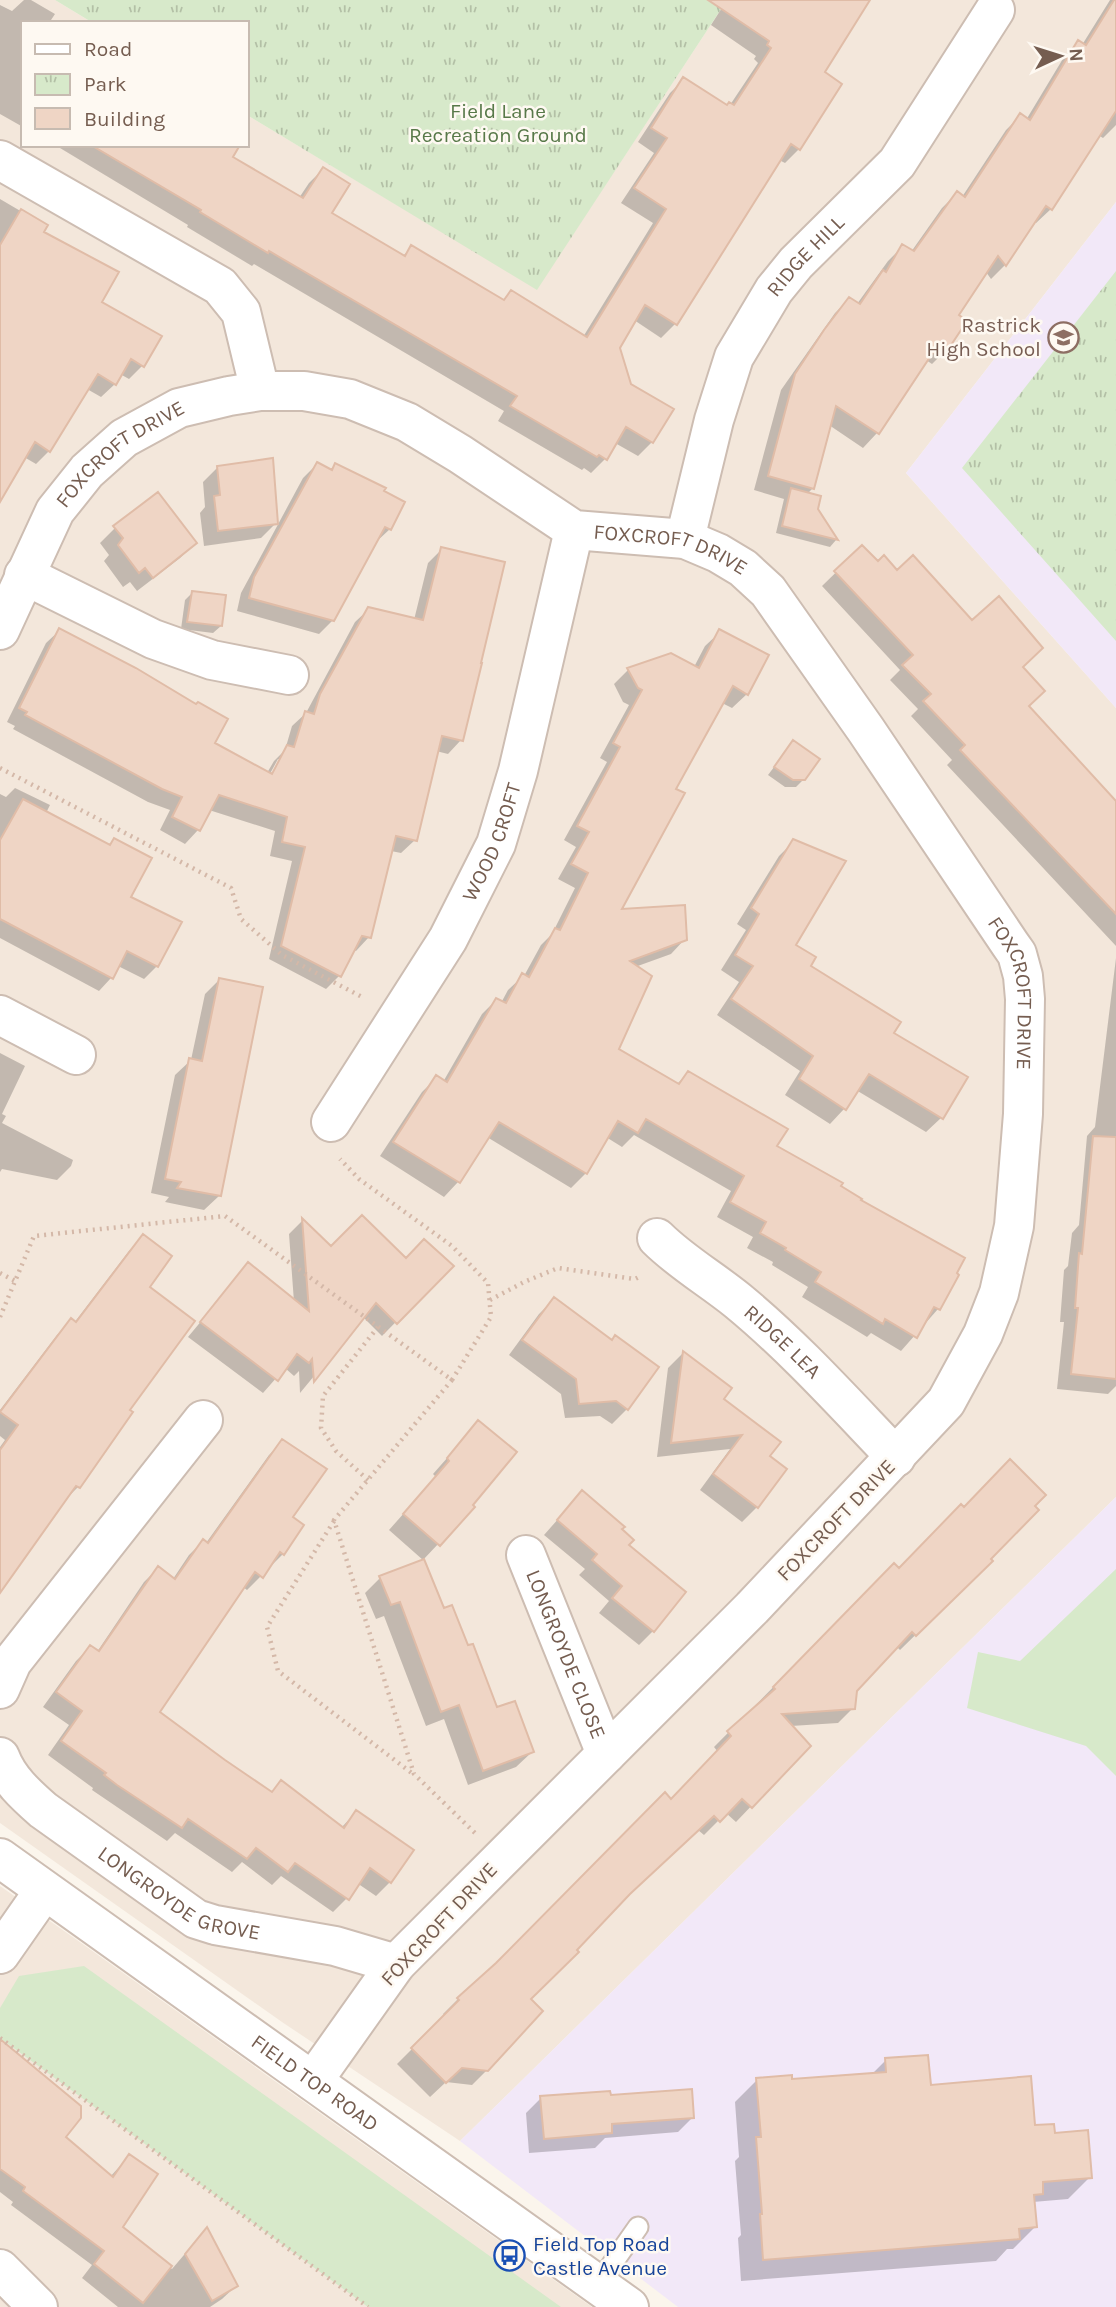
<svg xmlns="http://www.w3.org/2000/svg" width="1116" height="2307" font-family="Karla,sans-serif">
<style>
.residential{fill:#f3e7db}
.education{fill:#f2e8f8}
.green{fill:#d7e9ca}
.park{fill:url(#park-tufts)}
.shadow{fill:#0003;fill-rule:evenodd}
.building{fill:#efd5c5;stroke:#e0bca7;stroke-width:2}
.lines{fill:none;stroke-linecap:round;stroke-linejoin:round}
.service-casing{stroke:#cdbdb2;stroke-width:23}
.minor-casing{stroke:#cdbdb2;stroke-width:42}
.path{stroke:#d4b8a8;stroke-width:4.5;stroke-dasharray:2 5;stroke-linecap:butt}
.service{stroke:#fff;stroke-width:19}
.minor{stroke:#fff;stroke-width:38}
.labels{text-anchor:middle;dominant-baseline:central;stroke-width:5;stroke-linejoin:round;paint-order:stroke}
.park-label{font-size:21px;fill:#587949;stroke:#fef9f2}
.street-label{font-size:21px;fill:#755d50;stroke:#fef9f2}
.education-label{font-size:21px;fill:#785e54;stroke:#fef9f2;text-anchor:end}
.transit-label{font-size:21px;fill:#164399;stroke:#fef9f2;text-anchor:start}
</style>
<defs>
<pattern id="park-tufts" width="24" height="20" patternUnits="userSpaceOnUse" patternTransform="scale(1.75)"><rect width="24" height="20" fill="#d7e9ca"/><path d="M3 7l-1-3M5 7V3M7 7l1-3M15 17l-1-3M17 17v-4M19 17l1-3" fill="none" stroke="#b3c0a6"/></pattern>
</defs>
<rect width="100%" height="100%" fill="#fbf5ec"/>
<path class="residential" d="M0,0H55L93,23H23V145H247V115L537,289L727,0H1116V202L906,473L1116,708V1497L460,2141L282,2022L0,1823Z
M0,1886L77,1940L592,2307H0Z"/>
<path class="education" d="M1116,202V708L906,473Z
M1116,1497V2307H678L460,2141Z"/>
<path class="green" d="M1116,1569V1776L1086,1746L967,1708L978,1652L1020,1661Z
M84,1966L561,2307H368L0,2038V2008L19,1976Z"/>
<path class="park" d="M55,0H727L537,290L247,115V23H93Z
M1116,271V641L962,468Z"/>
<path class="shadow" d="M24,0H31L55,14L49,23H23V127L0,114V5L12,11Z
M727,0H869L822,73L840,84L799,149L785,163L779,160L675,324L661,338L634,320L618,348L629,385L671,409L652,442L638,456L615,443L605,459L591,473L584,468L582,470L498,421L504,411L254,264L252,266L187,227L188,225L55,145H238L231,158L299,198L309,183L323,169L329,214L402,257L411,248L502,301L511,292L583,337L653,223L621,203L654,153L638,142L670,93L684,79L727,107L730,105L758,63L754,59L756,56L711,25Z
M1110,0H1116V125L1103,138L1098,135L1051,209L1036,223L1034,221L1005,265L991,279L986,272L957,315L946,350L932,364L926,360L877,433L863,448L829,425L813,488L807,494L836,540L830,547L776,533L784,499L754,490L781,390L835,313L849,299L857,304L888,261L903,246L911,252L942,208L957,193L962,197L1006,130L1020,116L1026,120L1064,57L1078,43L1082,45Z
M0,199L46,226L42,233L100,302L142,366L129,379L120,374L115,384L101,397L87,389L49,451L36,464L24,457L0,498Z
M317,464L330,471L335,465L390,529L376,542L333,620L319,634L237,611L241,593L303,478Z
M218,467L276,523L261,538L204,546L200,513L205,507L203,482Z
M115,528L195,543L180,558L137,591L130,582L123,587L104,561L109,555L100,543Z
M862,547L878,564L897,572L972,622L1021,668L1027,706L1116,803V946L947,765L952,760L911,716L918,709L890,680L900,670L822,586Z
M442,549L461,740L448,754L436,751L415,840L401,853L391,851L369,937L356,951L353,950L339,976L326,989L269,959L292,861L270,856L275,831L209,810L198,830L185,844L160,830L170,810L148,802L13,729L15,726L7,722L46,643L60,630L213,744L267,773L274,761L285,750L292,726L306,713L355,622L369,609L414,620L428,563ZM278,759H282L270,782L266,781Z
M192,593L221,626L213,633L181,629L185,600Z
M720,632L747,694L732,708L722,703L674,790L619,911L685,939L671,954L635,967L617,1050L676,1085L688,1073L775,1147L839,1187L957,1276L938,1309L901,1351L871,1333L867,1337L802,1297L808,1287L772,1265L773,1262L747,1248L753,1237L717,1217L731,1191L634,1135L622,1147L606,1137L586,1173L571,1188L487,1137L458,1182L444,1197L380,1156L422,1092L436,1078L443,1082L482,1014L496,1000L501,1003L508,990L523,976H524L541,945L552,934L575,888L558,879L576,847L564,840L607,762L600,758L629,705L623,702L614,684L628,670L694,667L705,646Z
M793,742L804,779L796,787H785L768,775Z
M15,788L50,805L46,813L108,846L115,840L129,898L157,966L144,979L118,966L111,978L99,991L0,938V794L6,797Z
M794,841V946L808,966L892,1033L941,1118L926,1132L856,1090L844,1109L830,1124L785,1095L800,1071L717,1015L739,982L721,970L746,930L737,924L779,856Z
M1116,958V1386L1108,1394L1057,1389L1064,1322H1060L1064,1270L1068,1266L1072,1233L1079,1225L1087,1136L1095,1127Z
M219,980V1196L204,1210L165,1202L169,1197L151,1193L175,1075L191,1060L205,994Z
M0,1053L25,1066L2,1114L6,1116L2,1123L73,1160L71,1166L57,1180L2,1169L0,1172Z
M302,1221L331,1248L451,1266L382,1336L363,1317L300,1393L299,1371L294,1376L285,1368L263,1393L188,1337L248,1265L294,1302L289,1234Z
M143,1237L147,1287L128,1410L131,1413L78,1487L64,1501L0,1589V1447L5,1440L0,1436V1410L57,1335L71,1321L74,1323L129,1251Z
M554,1299L611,1342L657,1367L627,1409L612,1424L600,1416L565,1418L561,1394L509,1355L539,1314Z
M683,1353L768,1457L757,1507L742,1522L700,1490L730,1449L657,1457L668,1368Z
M478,1423L471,1505L473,1507L423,1560L389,1530L436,1477L433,1474Z
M283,1441L291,1518L283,1554L247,1590L243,1587L158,1712L271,1793L281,1782L341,1828L356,1812L412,1850L390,1882L376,1896L357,1883L347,1898L333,1912L281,1876L272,1885L242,1862L232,1872L175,1833L167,1841L92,1790L93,1788L48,1755L69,1725L43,1707L76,1661L90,1647L97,1652L144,1582L158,1568L173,1579L189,1555L203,1541L206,1543L269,1455Z
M582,1492L620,1530L626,1546L653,1631L639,1645L599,1613L609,1601L579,1575L585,1569L544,1535Z
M989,1559L991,1561L900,1650L896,1646L856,1690L853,1708L838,1723L791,1726L809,1746L736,1822L726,1813L704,1835L698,1830L620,1903L529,1999L487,2070L472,2085L446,2082L430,2097L397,2064L445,2016L443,2014L458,1999L671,1801L718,1752L714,1747L894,1565L899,1570Z
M380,1578L443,1610L496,1710L532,1752L516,1767L468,1785L444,1719L426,1726L384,1616L376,1619L365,1593Z
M886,2060L929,2087L1053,2135L1090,2177L1068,2199L1033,2202L1035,2227L1013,2249H1007L996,2261L741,2281L738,2238L741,2235L735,2161L739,2157L735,2102L757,2080L791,2081L871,2075Z
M0,2062L63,2137L110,2177L129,2156L121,2228L172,2269L206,2229L236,2286L222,2299L210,2307H118L82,2278L92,2265L11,2205L13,2202L0,2192Z
M609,2097L693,2117L678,2132L605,2138L595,2148L529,2153L526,2113L541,2098Z"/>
<path class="building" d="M708,0H870L825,72L842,84L800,150L791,144L677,325L645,305L620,348L631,384L674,409L653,443L626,427L607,460L599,455L597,457L510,406L517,396L269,251L268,253L233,232L200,212L201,210L91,145H240L233,157L303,198L323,167L350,184L332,213L405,256L411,245L504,300L511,290L587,337L666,209L634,188L667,138L651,128L683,77L727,105L729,102L734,105L771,48L767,45L769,41Z
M1114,0H1116V111L1052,210L1046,206L1006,266L998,256L959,315L967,321L947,351L938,345L879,434L836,406L814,489L768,476L795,374L824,330L849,297L860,304L883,270L886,272L902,244L914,251L957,191L965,197L1020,113L1030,120L1078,40L1086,45Z
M21,209L48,225L44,232L119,272L102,302L162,336L144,367L131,359L116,385L98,374L50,452L35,442L0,502V245Z
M273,458L278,524L218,531L214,496L220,495L217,466Z
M317,462L332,470L335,463L386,488L384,491L405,502L391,530L385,527L334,621L249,598L254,577Z
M791,488L821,496L818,509L838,540L782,526Z
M158,492L197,543L153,578L145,568L139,573L118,545L123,538L113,526Z
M862,545L878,561L884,555L897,570L913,555L972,620L999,596L1043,648L1023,667L1045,691L1029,706L1116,801V914L960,750L965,745L923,701L931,694L902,665L913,655L834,571Z
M441,547L505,562L481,663H482L463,741L442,736L417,841L396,836L371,938L362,936L341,977L281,946L305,847L282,842L287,817L219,795L200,831L172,817L182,797L162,789L25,715L27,712L19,708L59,628L136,668L196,704L198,702L228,719L215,743L272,774L287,745L294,747L305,711L314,714L320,694L368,607L423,620Z
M192,591L226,595L222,626L187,622Z
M719,629L769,655L748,695L733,686L676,789L685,793L622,909L685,905L687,940L630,961L652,976L619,1049L679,1084L688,1071L788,1129L777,1146L843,1183L841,1186L862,1199L861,1200L965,1258L957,1273L959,1275L940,1310L934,1307L917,1338L885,1319L883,1324L815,1282L821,1272L785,1250L786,1248L760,1233L766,1222L730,1202L744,1176L646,1119L638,1133L618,1121L587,1174L499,1122L460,1183L393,1142L436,1075L447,1082L496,998L506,1003L522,973L529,977L555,928L560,930L588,873L571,864L589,832L577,826L620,747L613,743L642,690L638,688L627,668L671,653L699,668Z
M793,740L820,759L805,780H793L774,767Z
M23,799L110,845L114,838L152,858L131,897L182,922L158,967L127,951L113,979L0,919V840Z
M793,839L846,861L796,945L816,957L811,966L901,1022L894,1033L968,1077L943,1119L869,1074L846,1110L799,1079L813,1056L731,999L753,966L735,955L759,914L751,908Z
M219,978L263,987L221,1196L177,1188L181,1182L165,1179L189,1058L202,1061Z
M1093,1136L1116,1137V1379L1071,1374L1078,1308H1075L1079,1253L1082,1254Z
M362,1215L406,1258L424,1239L454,1266L397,1324L376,1303L314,1382L312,1359L309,1363L297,1354L278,1381L200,1322L248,1262L309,1311L302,1218L331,1246Z
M143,1234L172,1256L150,1287L195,1321L130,1410L133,1412L80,1488L76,1486L0,1593V1450L18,1425L0,1412L71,1318L76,1322Z
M554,1297L612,1340L615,1335L659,1367L628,1410L616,1401L579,1404L576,1379L522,1340Z
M683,1351L732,1388L724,1399L781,1442L770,1456L787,1469L758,1508L713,1474L742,1435L671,1443Z
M478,1420L517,1452L473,1505L475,1507L440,1546L403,1514L449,1461L447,1458Z
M282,1439L327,1469L293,1517L304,1525L284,1555L280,1552L263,1578L255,1572L160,1712L225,1760L272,1792L281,1780L344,1828L356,1810L414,1850L391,1883L370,1868L349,1900L295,1863L288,1872L256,1848L247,1859L188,1819L182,1828L117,1785L104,1775L106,1773L61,1741L82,1711L56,1692L90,1645L99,1651L158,1566L175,1579L203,1539L208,1543Z
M1010,1459L1046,1495L1035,1506L1039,1510L991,1559L993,1561L916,1636L912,1632L857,1691L855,1709L782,1714L811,1746L752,1808L742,1799L720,1822L714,1816L630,1894L577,1950L579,1952L531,1999L543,2011L488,2071L462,2068L446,2083L411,2048L459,2000L457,1998L496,1963L665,1792L671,1799L731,1736L727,1731L775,1689L773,1687L894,1563L899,1568L961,1504L964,1507Z
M582,1490L625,1527L622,1529L634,1540L629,1545L686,1592L654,1632L612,1598L622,1586L592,1560L597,1554L557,1520Z
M424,1559L444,1608L452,1605L468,1645L473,1644L497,1707L515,1701L534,1752L483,1771L459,1705L441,1712L400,1602L391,1605L379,1576Z
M0,2039L81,2106V2118L66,2137L113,2177L129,2154L158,2174L123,2227L172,2266L143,2303L94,2264L104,2251L23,2191L25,2187L0,2169Z
M928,2055L931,2085L1031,2076L1035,2125L1054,2124L1055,2133L1088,2130L1092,2178L1043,2182V2194L1034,2195L1037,2227L1019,2229L1020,2239L763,2260L760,2214H762L756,2137H761L756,2078L792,2075V2079L886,2072L885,2058Z
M692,2089L694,2118L612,2124V2133L544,2139L540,2096L610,2091L611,2095Z
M207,2227L238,2286L212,2301L185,2254Z"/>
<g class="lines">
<defs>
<path id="service" d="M598,2284L638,2227"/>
<g id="minor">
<path d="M0,160L220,286L241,312L260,391"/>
<path id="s1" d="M685,539L714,420L734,357L774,290L796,263L897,163L995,10"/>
<path d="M24,575L153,639L212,660L289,675"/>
<path id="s2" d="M0,630L55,511L87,471L124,438L179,408L229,396L260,391H304L350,399L407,422L460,454L574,530L685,539L718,553L743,568L768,591L866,730L1010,944L1017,954L1023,976L1025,999L1023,1114L1014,1226L999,1293L983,1334L946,1402L752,1608L396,1964L313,2081"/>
<path d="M0,1015L76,1055"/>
<path id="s3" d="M331,1122L448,939L496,844L518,771L574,530"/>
<path id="s4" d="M657,1238C681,1262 711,1279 738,1301C795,1348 845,1404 896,1457"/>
<path id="s5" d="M526,1555L606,1754"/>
<path d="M0,1689L12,1662L203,1420"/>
<path id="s6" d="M0,1757C8,1779 26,1795 43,1810L196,1919L215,1925L335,1946L396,1964"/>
<path id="s7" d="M0,1858L629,2307"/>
<path d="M0,1954L44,1891"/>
<path d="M0,2269L38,2307"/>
</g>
</defs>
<use href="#service" class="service-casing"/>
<use href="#minor" class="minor-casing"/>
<path class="path" d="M0,768L231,888L241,919L282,955L364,998
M0,1273L15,1281
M490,1300L524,1282L558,1268L635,1279L641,1276
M0,1317L34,1236L225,1216L452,1380L491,1317L488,1283L452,1246L359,1179L340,1159
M452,1380L334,1520L414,1774L475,1833
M368,1480L336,1451L321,1428L323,1396L378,1327
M334,1521L267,1627L278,1671L413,1774
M0,2038L368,2307"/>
<use href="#service" class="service"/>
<use href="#minor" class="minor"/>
</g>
<defs>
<symbol id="school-ring" viewBox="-11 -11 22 22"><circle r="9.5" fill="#fef9f2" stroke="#8d6e63" stroke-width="1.5"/><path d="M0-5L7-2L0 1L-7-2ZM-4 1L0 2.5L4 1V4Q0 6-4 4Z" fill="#8d6e63"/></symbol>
<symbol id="bus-ring" viewBox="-11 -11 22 22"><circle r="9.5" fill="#fef9f2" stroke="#1a4fb4" stroke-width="1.5"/><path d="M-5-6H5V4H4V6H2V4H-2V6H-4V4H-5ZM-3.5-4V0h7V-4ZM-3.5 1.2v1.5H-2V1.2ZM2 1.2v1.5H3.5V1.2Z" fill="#1a4fb4"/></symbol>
</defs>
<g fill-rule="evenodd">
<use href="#school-ring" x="1046" y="320" width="35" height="35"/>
<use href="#bus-ring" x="492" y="2238" width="35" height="35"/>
</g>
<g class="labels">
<g class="park-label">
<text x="498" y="111">Field Lane<tspan x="498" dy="24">Recreation Ground</tspan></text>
</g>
<g class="street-label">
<text stroke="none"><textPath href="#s1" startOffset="313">RIDGE HILL</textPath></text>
<text stroke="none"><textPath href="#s2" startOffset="219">FOXCROFT DRIVE</textPath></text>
<text stroke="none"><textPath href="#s2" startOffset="828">FOXCROFT DRIVE</textPath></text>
<text stroke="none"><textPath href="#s3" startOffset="324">WOOD CROFT</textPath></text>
<text stroke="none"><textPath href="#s2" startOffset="1416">FOXCROFT DRIVE</textPath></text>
<text stroke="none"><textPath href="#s4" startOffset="163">RIDGE LEA</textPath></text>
<text transform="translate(836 1520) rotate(-46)">FOXCROFT DRIVE</text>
<text stroke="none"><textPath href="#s5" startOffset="107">LONGROYDE CLOSE</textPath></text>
<text stroke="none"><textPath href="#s6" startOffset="231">LONGROYDE GROVE</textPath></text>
<text transform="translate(439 1924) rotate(-47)">FOXCROFT DRIVE</text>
<text stroke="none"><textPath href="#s7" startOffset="387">FIELD TOP ROAD</textPath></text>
</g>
<g class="education-label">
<text x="1041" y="325">Rastrick<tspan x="1041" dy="24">High School</tspan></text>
</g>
<g class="transit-label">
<text x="533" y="2244">Field Top Road<tspan x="533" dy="24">Castle Avenue</tspan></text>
</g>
</g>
<rect x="21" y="21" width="228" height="126" fill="#fef9f2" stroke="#c7bbb1" stroke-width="2"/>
<rect x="35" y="44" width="35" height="10" fill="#ffffff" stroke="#c7bbb1" stroke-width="2"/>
<text x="84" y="56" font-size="21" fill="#755d50">Road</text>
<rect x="35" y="74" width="35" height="21" fill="url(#park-tufts)" stroke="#c7bbb1" stroke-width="2"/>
<text x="84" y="91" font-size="21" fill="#755d50">Park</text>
<rect x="35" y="108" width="35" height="21" fill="#efd5c5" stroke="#c7bbb1" stroke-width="2"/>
<text x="84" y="126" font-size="21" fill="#755d50">Building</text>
<g transform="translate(1060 56) rotate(86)" stroke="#fef9f2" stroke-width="5" paint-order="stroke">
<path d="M0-5L12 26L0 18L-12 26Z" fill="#755d50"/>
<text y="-10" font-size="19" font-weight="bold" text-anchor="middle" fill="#755d50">N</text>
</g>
</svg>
